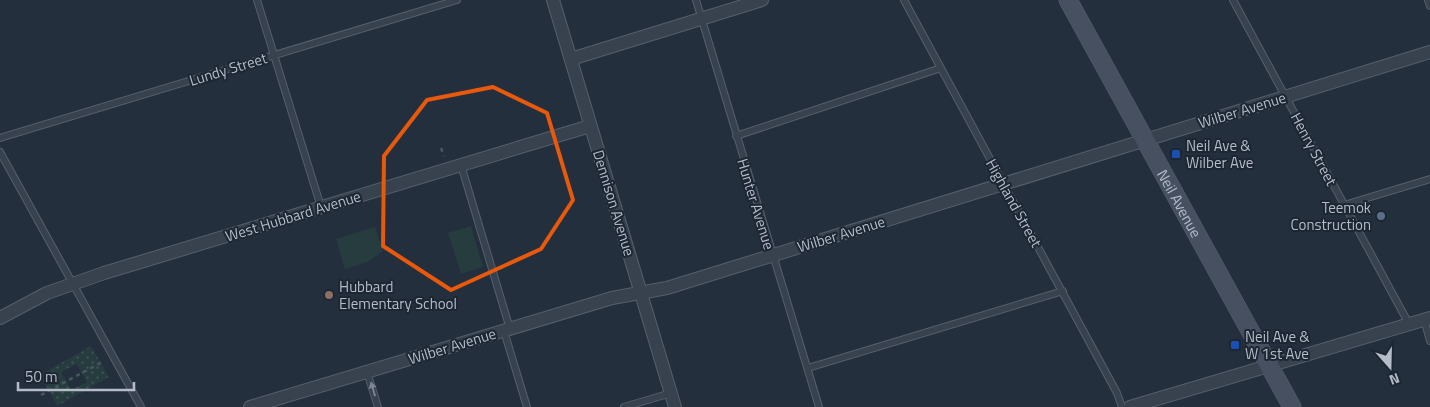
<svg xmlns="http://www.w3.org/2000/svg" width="1430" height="407" font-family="'Titillium Web',sans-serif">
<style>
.grass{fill:url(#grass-dots);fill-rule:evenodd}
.park{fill:#263c3f}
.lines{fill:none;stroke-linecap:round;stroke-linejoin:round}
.lane-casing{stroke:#565f6c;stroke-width:8}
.street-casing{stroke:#565f6c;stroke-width:14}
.secondary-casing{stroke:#565f6c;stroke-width:19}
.path{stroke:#44595c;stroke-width:2.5;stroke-dasharray:4 4;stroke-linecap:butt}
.lane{stroke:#38414e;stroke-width:6}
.street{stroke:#38414e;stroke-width:12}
.secondary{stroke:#465061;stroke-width:18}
.oneway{fill:#7c8592}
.marked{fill:none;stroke:#e8590c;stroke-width:4;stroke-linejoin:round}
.transit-dot{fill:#1a4fb4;stroke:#1d2633;stroke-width:2}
.service-dot{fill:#5c6f8a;stroke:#1d2633;stroke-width:2}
.education-dot{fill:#8d6e63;stroke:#1d2633;stroke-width:2}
.labels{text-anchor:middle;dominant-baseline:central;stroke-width:4;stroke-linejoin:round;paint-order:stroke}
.street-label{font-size:15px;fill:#b4bcc9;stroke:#1d2633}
.poi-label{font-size:15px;fill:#b4bcc9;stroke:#1d2633;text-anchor:start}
</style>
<defs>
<pattern id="grass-dots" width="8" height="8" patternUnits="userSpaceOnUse" patternTransform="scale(1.25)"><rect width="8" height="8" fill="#263c3f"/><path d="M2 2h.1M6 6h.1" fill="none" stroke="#435659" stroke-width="1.8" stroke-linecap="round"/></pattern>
</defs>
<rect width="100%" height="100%" fill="#242f3e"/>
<path class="grass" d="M91,346L109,377L57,406L40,375ZM77,364L87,382L71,390L61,372Z"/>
<path class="park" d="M471,226L483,267L461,274L448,233Z
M375,227L383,251L367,262L345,269L336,239Z"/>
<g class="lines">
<defs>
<path id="lane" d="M257,0L321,207
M696,0L819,407
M904,0L1117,393L1122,407
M1233,0L1409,324
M1428,0L1430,6
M736,136L941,68
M0,138L457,0
M0,152L141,407
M461,165L510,329
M1344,205L1430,179
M1424,319L1430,341
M504,331L527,407
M808,368L1063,291
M367,372L378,407
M624,407L671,393"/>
<path id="street" d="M553,0L675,407
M571,59L762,0
M0,318L47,293L104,273L590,126
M250,407L612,298L667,288L1430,52
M1130,407L1430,318"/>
<g id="secondary">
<path id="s1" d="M1068,0L1292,407"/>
</g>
</defs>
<use href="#lane" class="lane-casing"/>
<use href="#street" class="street-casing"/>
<use href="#secondary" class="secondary-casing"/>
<path class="path" d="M441,148L444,156
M41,395L104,361"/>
<use href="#lane" class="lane"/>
<use href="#street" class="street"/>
<use href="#secondary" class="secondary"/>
</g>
<defs><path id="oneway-solid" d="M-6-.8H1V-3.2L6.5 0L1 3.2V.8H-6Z" transform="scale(1.25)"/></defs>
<use class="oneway" href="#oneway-solid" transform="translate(373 389) rotate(-106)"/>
<path class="marked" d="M493,87L547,113L573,200L541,249L451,290L383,246L384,156L427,100Z"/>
<g class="transit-dot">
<rect x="1171" y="149" width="10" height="10" rx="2.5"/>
<rect x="1230" y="340" width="10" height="10" rx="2.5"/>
</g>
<circle class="service-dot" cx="1381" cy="216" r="5"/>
<circle class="education-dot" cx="329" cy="295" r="5"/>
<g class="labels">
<g class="street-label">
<text transform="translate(228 69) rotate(-17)">Lundy Street</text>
<text transform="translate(1242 110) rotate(-17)">Wilber Avenue</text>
<text transform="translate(1314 149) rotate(62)">Henry Street</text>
<text transform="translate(614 203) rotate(73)">Dennison Avenue</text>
<text transform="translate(1014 203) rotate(61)">Highland Street</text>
<text stroke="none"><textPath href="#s1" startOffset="232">Neil Avenue</textPath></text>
<text transform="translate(756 204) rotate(73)">Hunter Avenue</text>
<text transform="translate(293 216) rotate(-17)">West Hubbard Avenue</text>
<text transform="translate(841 234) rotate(-17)">Wilber Avenue</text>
<text transform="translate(452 346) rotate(-17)">Wilber Avenue</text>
</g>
<g class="poi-label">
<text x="1186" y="145">Neil Ave &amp;<tspan x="1186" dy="17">Wilber Ave</tspan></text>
<text x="1371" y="207" text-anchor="end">Teemok<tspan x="1371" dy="17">Construction</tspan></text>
<text x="339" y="286">Hubbard<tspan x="339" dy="17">Elementary School</tspan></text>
<text x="1245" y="336">Neil Ave &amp;<tspan x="1245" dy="17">W 1st Ave</tspan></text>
</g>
</g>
<g transform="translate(1390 367) rotate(160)" stroke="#1d2633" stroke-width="4" paint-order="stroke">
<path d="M0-4L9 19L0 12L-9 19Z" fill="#b4bcc9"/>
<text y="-8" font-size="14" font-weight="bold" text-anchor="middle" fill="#b4bcc9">N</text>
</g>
<path d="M18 382v8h116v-8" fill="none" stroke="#b4bcc9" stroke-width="2.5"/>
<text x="25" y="382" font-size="15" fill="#b4bcc9" stroke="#1d2633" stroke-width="4" paint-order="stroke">50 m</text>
</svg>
